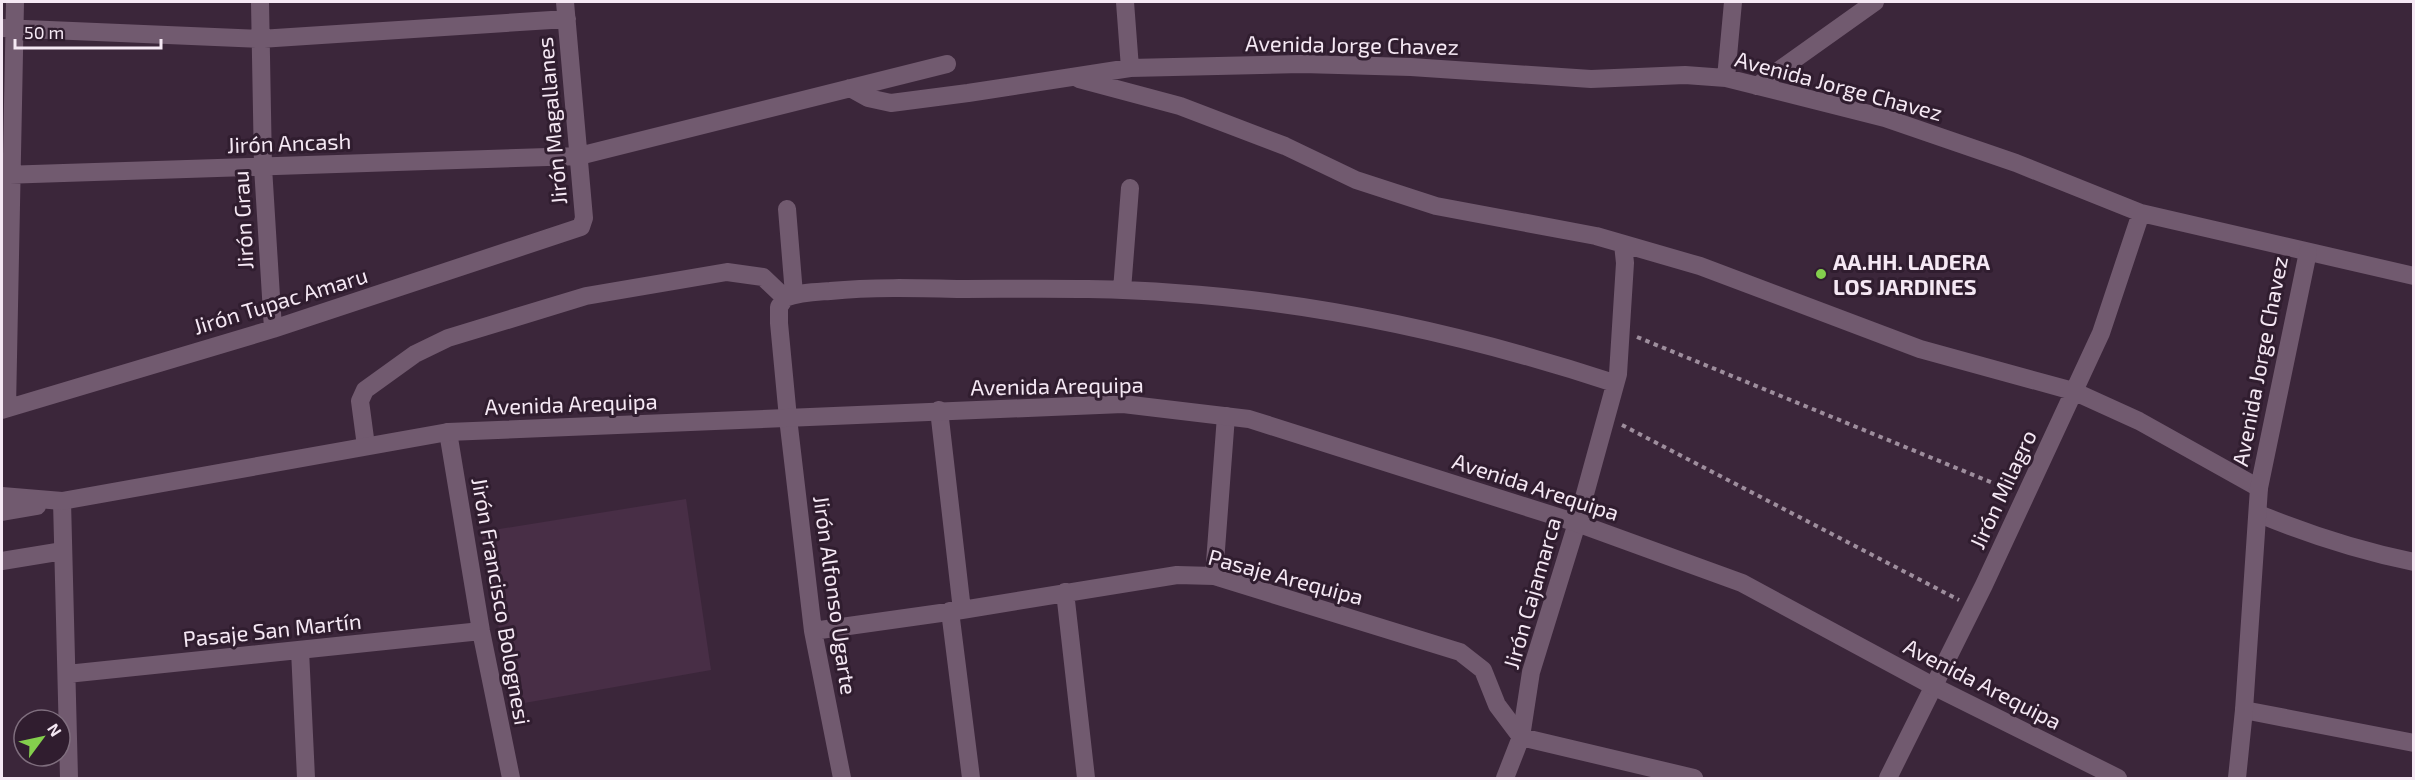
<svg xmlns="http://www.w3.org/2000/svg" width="2415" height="780" font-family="'Exo 2',sans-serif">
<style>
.built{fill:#482e46}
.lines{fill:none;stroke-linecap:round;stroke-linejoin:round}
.path{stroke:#9e8e9d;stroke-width:4;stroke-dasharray:4.5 4.5;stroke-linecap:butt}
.minor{stroke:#715a6f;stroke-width:18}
.tertiary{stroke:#715a6f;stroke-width:18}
.secondary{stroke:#715a6f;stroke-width:18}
.poi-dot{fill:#84cf4d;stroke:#301d2f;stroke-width:2}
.labels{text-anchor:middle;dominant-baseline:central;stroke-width:6;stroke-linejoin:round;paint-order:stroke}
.street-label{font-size:22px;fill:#f5e8f4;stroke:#301d2f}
.poi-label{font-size:22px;font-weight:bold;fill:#f5e8f4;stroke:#301d2f;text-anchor:start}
</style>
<rect width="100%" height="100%" fill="#3b263a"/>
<path class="built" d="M686,499L711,670L513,705L481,532Z"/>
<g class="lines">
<path class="path" d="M1637,337L2010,490
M1622,425L1959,600"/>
<path class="minor" d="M260,2L263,167L273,329
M1125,2L1130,68
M2,28L260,39L567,19
M1726,78L1733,2
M1079,79L1180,106L1285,146L1356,180L1436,206L1596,236L1700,266L1920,349L2073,391L2139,421L2259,488
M1757,86L1875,2
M850,88L868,98L891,103L968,93L1130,68L1302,64L1411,67L1591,79L1685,75L1726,78L1885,118L2016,163L2141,213L2414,276
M2,175L579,156L947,64
M787,209L794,294
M1122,290L1130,188
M7,408L15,2
M2,410L273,329L581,227L584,218L565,2
M939,410L962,610
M448,432L481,631L511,778
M366,446L360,401L365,390L415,354L448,338L586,296L727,272L763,277L785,298
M62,501L69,778
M2259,514C2310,535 2360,551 2414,562
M2,561L63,551
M1214,576L1226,416
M1065,592L1086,778
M950,611L971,778
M813,631L962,610L1177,575L1214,576L1460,652L1483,670L1497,705L1521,737L1694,778
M300,650L306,778
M67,674L481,631
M2244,710L2414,743
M842,778L813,631L788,418L779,323V307L785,298C800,292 815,292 830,291C872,287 915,288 957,289C1030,289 1103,287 1175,293C1326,303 1471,336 1614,383
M1505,778L1521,737L1531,672L1577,523L1618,374L1625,263L1623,244
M1888,778L1984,585L2101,333L2141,213"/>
<path class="tertiary" d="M2237,778L2244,710L2259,488L2308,252"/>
<path class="secondary" d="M2,496L62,501L448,432L1123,404L1249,419L1577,523L1742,583L1933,686L2118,778
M2,512L37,506"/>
</g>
<circle class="poi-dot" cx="1821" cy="274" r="6"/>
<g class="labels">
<g class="street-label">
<text transform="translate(1352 44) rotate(1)">Avenida Jorge Chavez</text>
<text transform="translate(1839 85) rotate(15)">Avenida Jorge Chavez</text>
<text transform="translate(551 121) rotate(-95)">Jirón Magallanes</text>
<text transform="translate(289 142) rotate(-2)">Jirón Ancash</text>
<text transform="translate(242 220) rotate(-93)">Jirón Grau</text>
<text transform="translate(280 300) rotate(-17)">Jirón Tupac Amaru</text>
<text transform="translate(2259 361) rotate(-79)">Avenida Jorge Chavez</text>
<text transform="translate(1057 385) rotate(-1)">Avenida Arequipa</text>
<text transform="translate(571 403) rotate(-2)">Avenida Arequipa</text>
<text transform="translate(1536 486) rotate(18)">Avenida Arequipa</text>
<text transform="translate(2002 489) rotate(-65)">Jirón Milagro</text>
<text transform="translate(1286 576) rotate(15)">Pasaje Arequipa</text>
<text transform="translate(1531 593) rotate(-74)">Jirón Cajamarca</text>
<text transform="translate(836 595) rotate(82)">Jirón Alfonso Ugarte</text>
<text transform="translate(502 601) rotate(80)">Jirón Francisco Bolognesi</text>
<text transform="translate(272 629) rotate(-6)">Pasaje San Martín</text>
<text transform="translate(1983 683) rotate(27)">Avenida Arequipa</text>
</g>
<g class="poi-label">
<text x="1833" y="261">AA.HH. LADERA<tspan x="1833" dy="25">LOS JARDINES</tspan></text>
</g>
</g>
<rect width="2415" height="780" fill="none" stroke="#f5e8f4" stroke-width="6"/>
<g transform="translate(42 738) rotate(57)"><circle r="28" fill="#301d2f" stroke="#7f6e7e" stroke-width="1.5"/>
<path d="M0-4.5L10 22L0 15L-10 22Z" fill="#84cf4d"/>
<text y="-9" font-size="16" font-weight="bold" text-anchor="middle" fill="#f5e8f4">N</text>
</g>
<path d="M15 39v9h146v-9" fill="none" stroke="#f5e8f4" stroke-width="3"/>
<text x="24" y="39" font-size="18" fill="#f5e8f4" stroke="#301d2f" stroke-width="4.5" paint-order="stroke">50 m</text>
</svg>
